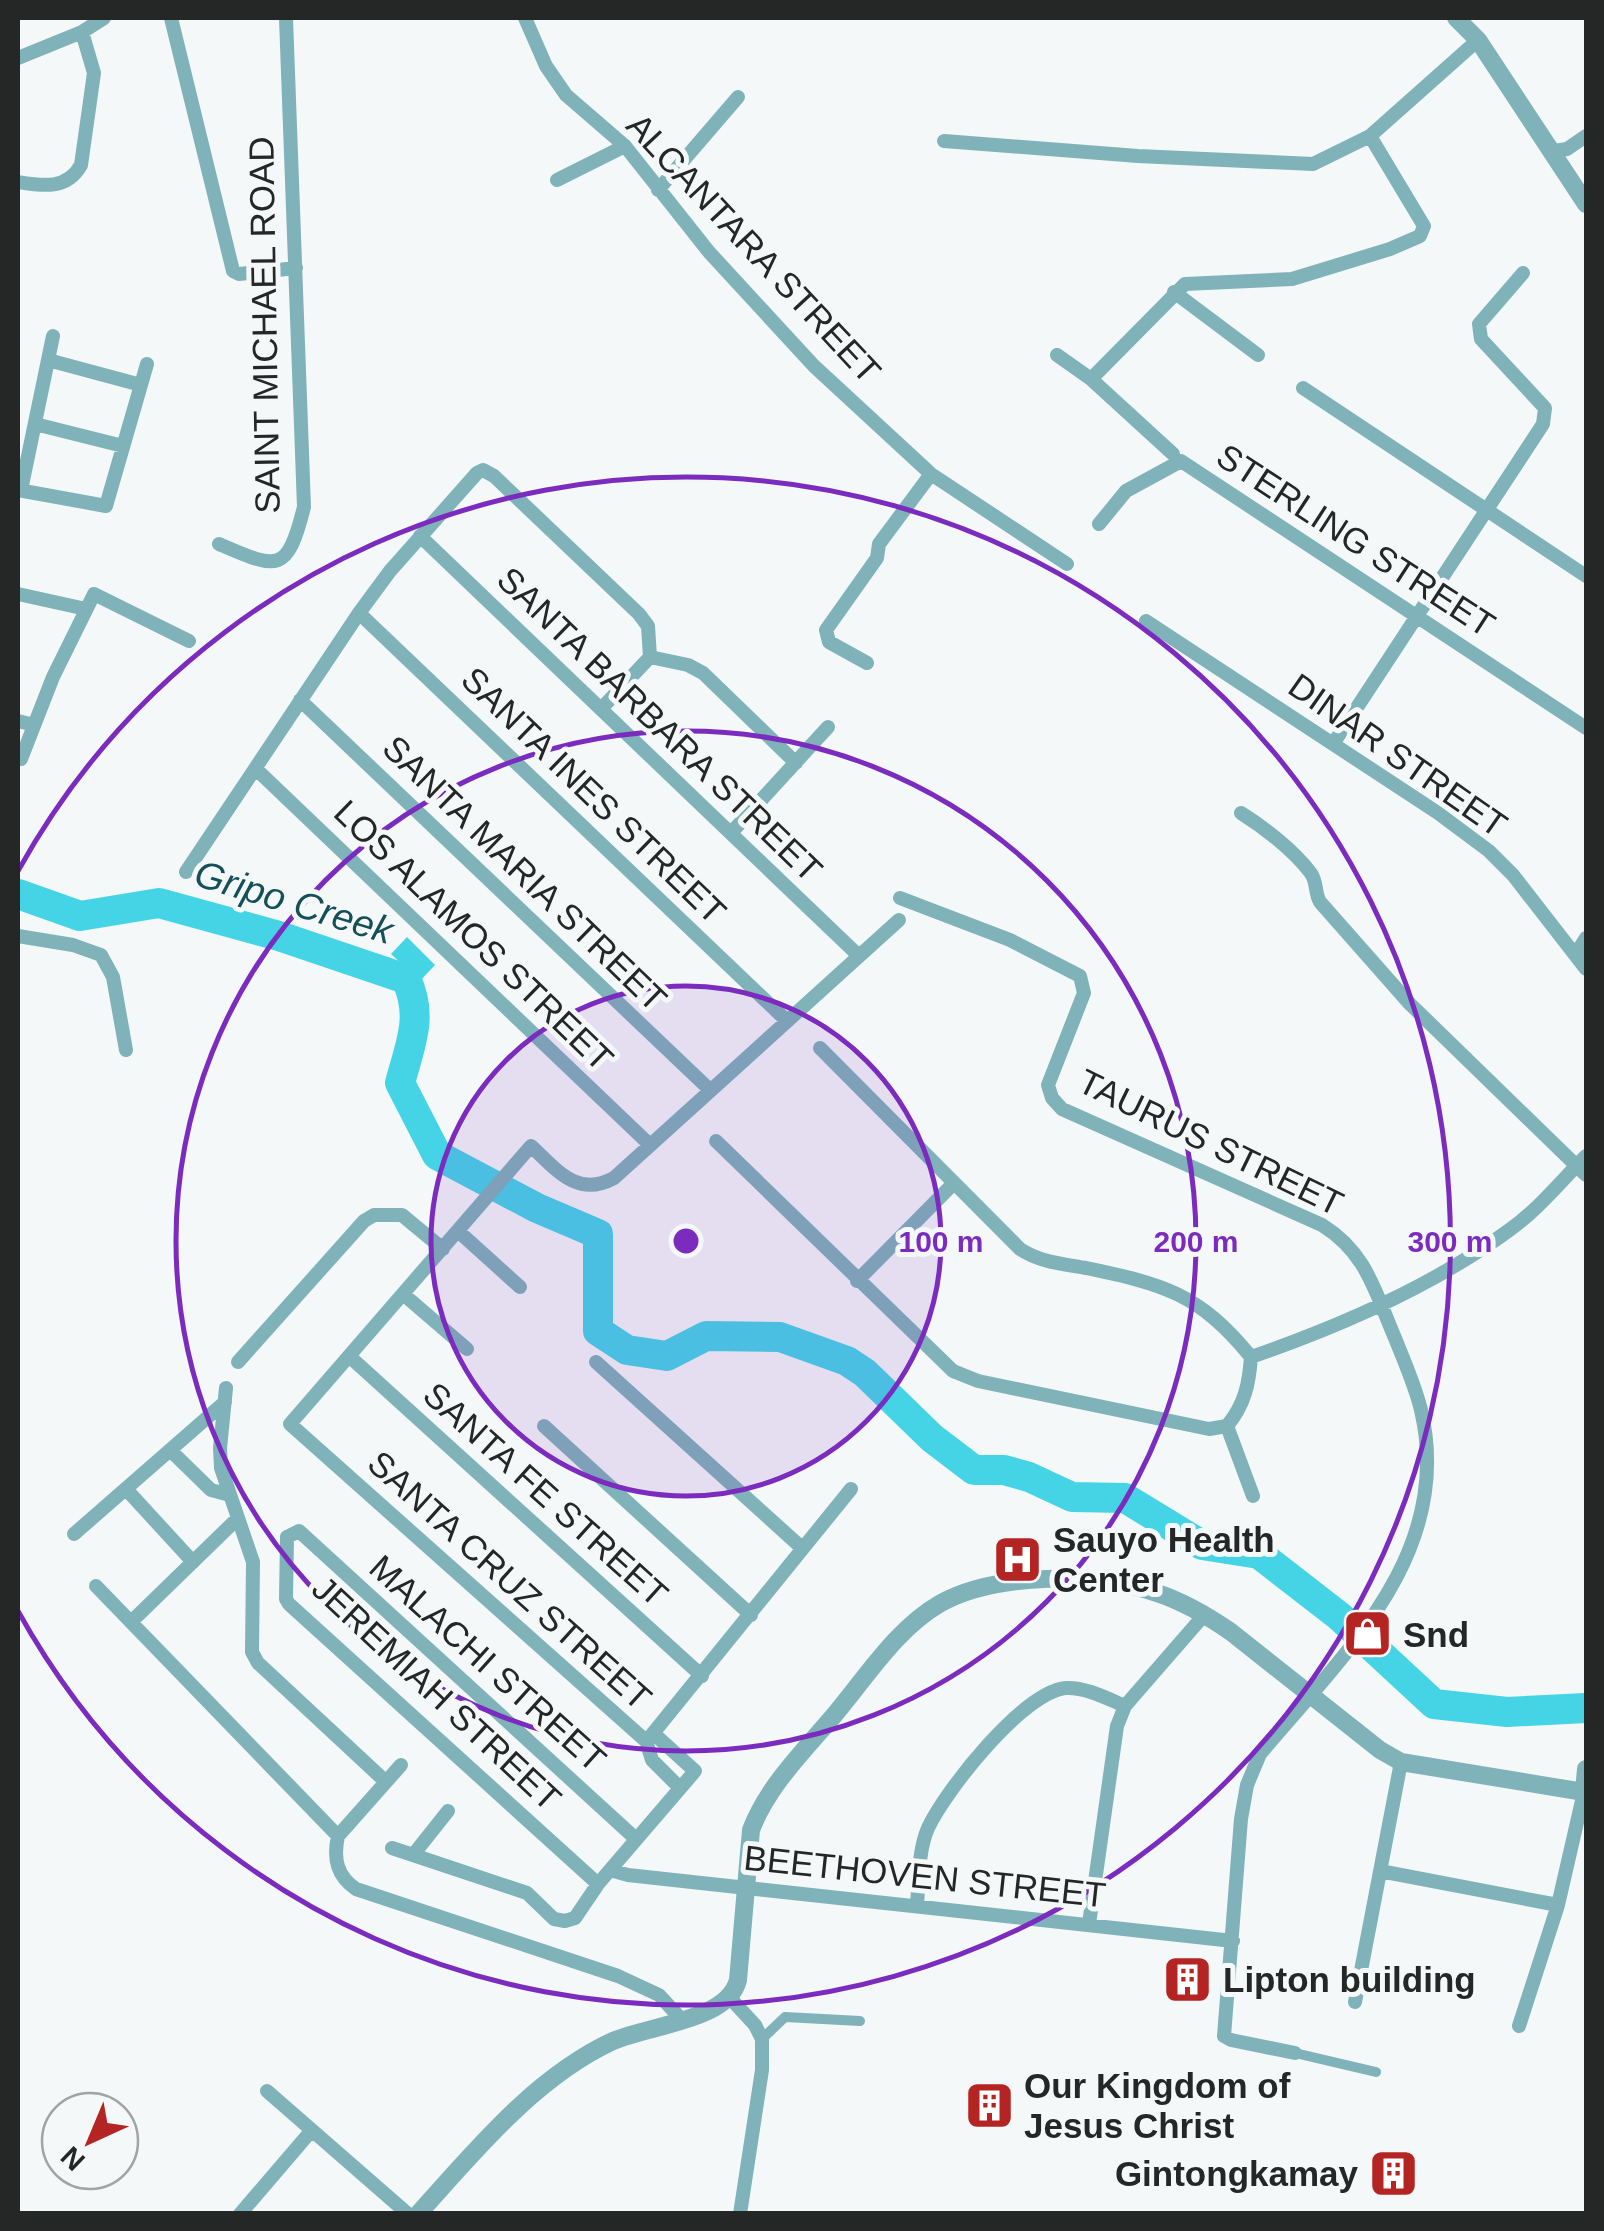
<svg xmlns="http://www.w3.org/2000/svg" width="1604" height="2231" font-family="Arial,sans-serif">
<style>
.water{fill:#45d4e6}
.lines{fill:none;stroke-linecap:round;stroke-linejoin:round}
.river{stroke:#45d4e6;stroke-width:30}
.pedestrian{stroke:#7fb2b9;stroke-width:10}
.minor{stroke:#7fb2b9;stroke-width:14}
.tertiary{stroke:#7fb2b9;stroke-width:18}
.ring{fill:none;stroke:#7b2cbf;stroke-width:5}
.labels{text-anchor:middle;dominant-baseline:central;stroke-width:10;stroke-linejoin:round;paint-order:stroke}
.street-label{font-size:35px;fill:#252626;stroke:#f4f8f9}
.poi-label{font-size:35px;font-weight:bold;fill:#252626;stroke:#f4f8f9;text-anchor:start}
.water-label{font-size:38px;font-style:italic;fill:#145057;stroke:#f4f8f9}
.centre{fill:#7b2cbf;stroke:#f4f8f9;stroke-width:5}
.ring-label{font-size:30px;text-anchor:middle;font-weight:bold;fill:#7b2cbf;stroke:#f4f8f9;stroke-width:10;stroke-linejoin:round;paint-order:stroke}
</style>
<rect width="100%" height="100%" fill="#f4f8f9"/>
<path class="water" d="M407,937L435,965L420,981L391,954Z"/>
<g class="lines">
<path class="river" d="M18,894L80,916L159,903L279,936L406,979C424,1016 410,1045 400,1083L437,1155L537,1208L598,1234V1331L627,1350L667,1356L706,1336L780,1337L847,1361L865,1373L932,1438L974,1470H1004L1029,1477L1072,1497L1125,1498L1202,1545L1259,1554L1339,1616L1434,1704L1507,1712L1586,1708"/>
<path class="pedestrian" d="M762,2039L785,2017L860,2021
M1295,2053L1376,2072"/>
<path class="minor" d="M171,18L233,271L239,274L296,268
M525,18L546,66L566,95L625,146L709,252L814,366L931,474L1067,564
M18,58L82,32L104,18
M944,141L1138,156L1313,164L1370,136L1478,40
M1554,151L1567,149L1586,136
M557,180L625,146
M18,182C43,186 67,190 81,165L94,73L82,32
M658,190L738,97
M1174,292L1258,355
M1057,355L1091,379L1173,454
M48,360L141,385
M1091,379L1185,284L1292,279L1390,249L1420,236L1424,226L1370,136
M1303,388L1586,576
M35,424L123,446
M18,490L106,506L147,364
M21,490L53,336
M1099,524L1126,491L1181,461L1586,728
M420,536L859,956
M219,544C277,569 287,575 304,507L286,18
M18,594L86,609
M359,613L787,1021
M1146,621L1438,813L1489,851L1513,875L1586,969
M650,657L688,665L703,673L796,763
M867,663L829,642L826,630L877,558L879,544L931,474
M300,700L709,1089
M18,721L34,725
M1333,744L1543,424L1545,408L1481,339L1479,324L1523,273
M21,759L53,677L94,594L189,641
M256,769L650,1145
M1241,813C1265,828 1293,850 1310,872C1318,882 1314,892 1320,902L1410,1004L1586,1175
M731,833L828,727
M186,872L359,613L390,571L477,473L483,470L494,476L639,614L648,626L650,657L601,709
M900,898L1010,940L1080,976L1084,993L1048,1085L1052,1098L1062,1109L1322,1225C1367,1253 1375,1292 1395,1338C1404,1361 1415,1385 1421,1410C1455,1553 1343,1655 1260,1754L1247,1785L1241,1819L1224,2036L1231,2040L1295,2053
M18,936L73,945L101,955L113,977L126,1050
M1576,954L1586,938
M820,1048L1020,1249C1039,1262 1064,1264 1086,1268C1163,1284 1199,1293 1251,1357
M716,1141L953,1371L978,1381L1209,1429L1227,1426
M458,1231L520,1287
M857,1281L954,1183
M403,1294L467,1349
M349,1356L702,1676
M1251,1357C1341,1326 1431,1287 1508,1231C1538,1210 1561,1181 1586,1156
M238,1362L364,1221L374,1215H402L443,1249
M596,1362L802,1548
M226,1388L220,1448L221,1468L253,1562L252,1652L258,1663L386,1782
M544,1426L751,1615
M1227,1426C1245,1404 1249,1384 1251,1357
M1227,1426L1253,1496
M170,1450L211,1490L230,1495
M126,1489L193,1562
M74,1534L225,1402
M96,1586L338,1836
M131,1622L237,1519
M650,1737L851,1489
M680,1788L652,1760L646,1741L290,1424L531,1146C557,1170 577,1198 614,1178L899,920
M338,1836C333,1859 337,1876 356,1889L618,1976L659,1995L681,2019
M338,1836L401,1765
M392,1848L527,1893L554,1919L565,1921L575,1918L598,1884L695,1771L653,1733
M413,1855L448,1811
M610,1870L628,1875L1233,1941
M1380,1871L1558,1905
M598,1884L289,1604L286,1599L287,1537L299,1531L636,1839
M917,1905C919,1881 918,1851 928,1828C946,1790 1023,1692 1066,1688C1086,1687 1108,1699 1125,1706
M1089,1924L1117,1726L1125,1706L1205,1614
M730,1998L755,2025L762,2039V2070L740,2214
M1355,2002L1401,1762
M1519,2026L1558,1905L1584,1792H1586
M267,2091L408,2214
M240,2214L312,2130"/>
<path class="tertiary" d="M1456,18L1478,40L1586,204
M418,2214C475,2151 535,2077 613,2041C649,2025 728,2021 738,1980L751,1830C768,1785 805,1750 836,1713C867,1676 897,1628 941,1603C996,1573 1098,1572 1157,1593C1184,1602 1208,1616 1231,1632L1380,1750L1401,1762L1584,1792L1586,1769"/>
</g>
<circle cx="686" cy="1241" r="255" fill="#7b2cbf" fill-opacity=".12"/>
<g class="ring">
<circle cx="686" cy="1241" r="255"/>
<circle cx="686" cy="1241" r="510"/>
<path d="M18 871A764 764 0 1 1 18 1611"/>
</g>
<defs>
<symbol id="hospital-square" viewBox="-11 -11 22 22"><rect x="-9" y="-9" width="18" height="18" rx="4" fill="#b42422" stroke="#f4f8f9"/><path d="M-5-5h3v3.5h4V-5h3V5h-3V1.5h-4V5h-3Z" fill="#fff"/></symbol>
<symbol id="shop-square" viewBox="-11 -11 22 22"><rect x="-9" y="-9" width="18" height="18" rx="4" fill="#b42422" stroke="#f4f8f9"/><path d="M-5-2.5h2.3a2.7 3.5 0 0 1 5.4 0H5L5.5 6h-11ZM-1.5-2.5h3a1.5 2.3 0 0 0-3 0Z" fill="#fff"/></symbol>
<symbol id="building-square" viewBox="-11 -11 22 22"><rect x="-9" y="-9" width="18" height="18" rx="4" fill="#b42422" stroke="#f4f8f9"/><path d="M-4-6H4V6H1V3H-1V6H-4ZM-2.5-4.3h1.7v1.8h-1.7ZM.8-4.3h1.7v1.8H.8ZM-2.5-1h1.7V.8h-1.7ZM.8-1h1.7V.8H.8Z" fill="#fff"/></symbol>
</defs>
<g fill-rule="evenodd">
<use href="#hospital-square" x="990" y="1532" width="55" height="55"/>
<use href="#shop-square" x="1340" y="1606" width="55" height="55"/>
<use href="#building-square" x="1160" y="1952" width="55" height="55"/>
<use href="#building-square" x="962" y="2078" width="55" height="55"/>
<use href="#building-square" x="1366" y="2146" width="55" height="55"/>
</g>
<g class="labels">
<g class="street-label">
<text transform="translate(754 248) rotate(47)">ALCANTARA STREET</text>
<text transform="translate(264 325) rotate(-91)">SAINT MICHAEL ROAD</text>
<text transform="translate(1356 540) rotate(33)">STERLING STREET</text>
<text transform="translate(660 724) rotate(44)">SANTA BARBARA STREET</text>
<text transform="translate(1398 755) rotate(35)">DINAR STREET</text>
<text transform="translate(594 795) rotate(44)">SANTA INES STREET</text>
<text transform="translate(525 873) rotate(44)">SANTA MARIA STREET</text>
<text transform="translate(474 935) rotate(44)">LOS ALAMOS STREET</text>
<text transform="translate(1211 1142) rotate(26)">TAURUS STREET</text>
<text transform="translate(546 1494) rotate(42)">SANTA FE STREET</text>
<text transform="translate(510 1580) rotate(42)">SANTA CRUZ STREET</text>
<text transform="translate(488 1663) rotate(42)">MALACHI STREET</text>
<text transform="translate(437 1693) rotate(43)">JEREMIAH STREET</text>
<text transform="translate(925 1876) rotate(6)">BEETHOVEN STREET</text>
</g>
<g class="poi-label">
<text x="1053" y="1539">Sauyo Health<tspan x="1053" dy="40">Center</tspan></text>
<text x="1403" y="1634">Snd</text>
<text x="1223" y="1979">Lipton building</text>
<text x="1024" y="2085">Our Kingdom of<tspan x="1024" dy="40">Jesus Christ</tspan></text>
<text x="1358" y="2173" text-anchor="end">Gintongkamay</text>
</g>
<g class="water-label">
<text transform="translate(294 902) rotate(17)">Gripo Creek</text>
</g>
</g>
<circle cx="686" cy="1241" r="15" class="centre"/>
<g class="ring-label">
<text x="941" y="1252">100 m</text>
<text x="1196" y="1252">200 m</text>
<text x="1450" y="1252">300 m</text>
</g>
<rect width="1604" height="2231" fill="none" stroke="#252626" stroke-width="40"/>
<g transform="translate(90 2141) rotate(224)"><circle r="48" fill="#f4f8f9" stroke="#a1a4a5" stroke-width="2.5"/>
<path d="M0-8L18 38L0 25L-18 38Z" fill="#b42422"/>
<text y="-15" font-size="28" font-weight="bold" text-anchor="middle" fill="#252626">N</text>
</g>
</svg>
